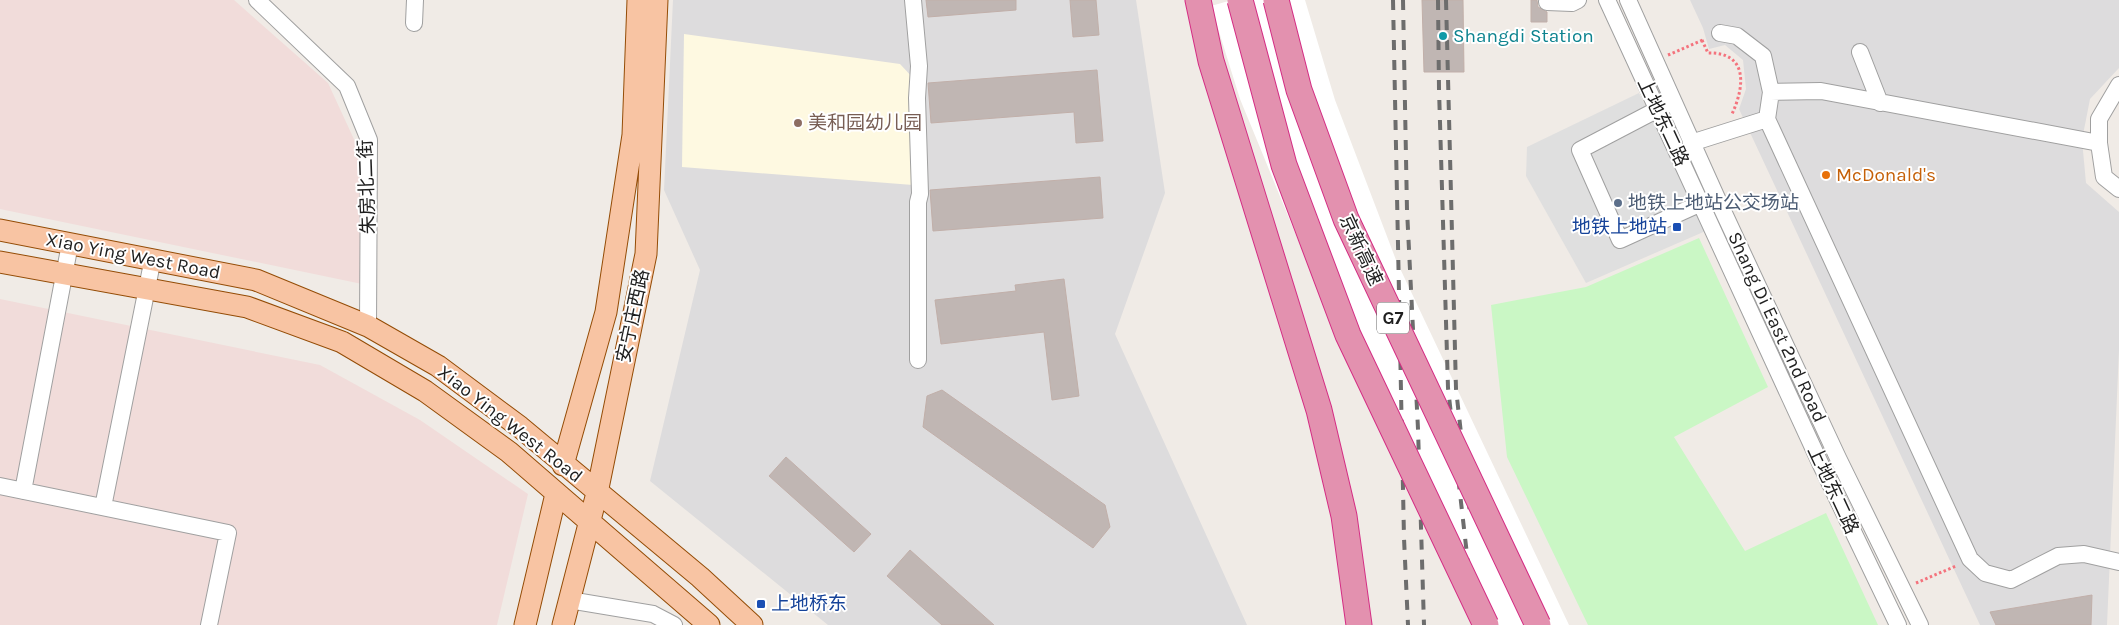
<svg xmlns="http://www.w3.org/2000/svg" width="2119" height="625" font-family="Karla,'Noto Sans SC',sans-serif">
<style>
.residential{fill:#dddcdd}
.education{fill:#fef9e1}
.military{fill:#f1dcda}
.park{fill:#caf7c5}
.parking{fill:#dfdfdf}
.pier{fill:#fff}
.building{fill:#c0b6b3;stroke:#c1afa9}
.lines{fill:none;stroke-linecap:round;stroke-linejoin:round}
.minor-casing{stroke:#a0a0a0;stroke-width:18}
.major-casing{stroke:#944c06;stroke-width:23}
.highway-casing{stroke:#d42d84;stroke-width:27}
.path{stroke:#f4737d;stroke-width:3;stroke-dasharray:2.5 2.5;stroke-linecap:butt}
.minor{stroke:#fff;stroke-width:16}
.major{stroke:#f8c4a3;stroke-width:21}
.highway{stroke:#e391af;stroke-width:25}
.rail{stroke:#6d6d6d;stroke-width:4;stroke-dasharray:10 10;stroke-linecap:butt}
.highway-bridge-casing{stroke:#d42d84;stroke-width:27;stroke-linecap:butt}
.highway-bridge{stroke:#e391af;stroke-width:25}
.culture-dot{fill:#0f9aa8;stroke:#fff;stroke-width:2}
.education-dot{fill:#8d6e63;stroke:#fff;stroke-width:2}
.food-dot{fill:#e8710a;stroke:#fff;stroke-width:2}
.service-dot{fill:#5c6f8a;stroke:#fff;stroke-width:2}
.transit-dot{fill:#1a4fb4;stroke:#fff;stroke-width:2}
.labels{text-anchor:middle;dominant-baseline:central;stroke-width:4;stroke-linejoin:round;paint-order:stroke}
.shield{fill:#fff;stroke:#626262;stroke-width:1}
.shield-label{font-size:18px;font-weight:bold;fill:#1f1f1f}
.culture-label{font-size:19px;fill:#0d838f;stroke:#fff;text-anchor:start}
.street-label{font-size:19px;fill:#1f1f1f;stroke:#fff}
.education-label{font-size:19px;fill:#785e54;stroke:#fff;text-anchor:start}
.food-label{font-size:19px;fill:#c56008;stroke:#fff;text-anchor:start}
.service-label{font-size:19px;fill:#4e5e75;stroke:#fff;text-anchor:start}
.transit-label{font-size:19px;fill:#164399;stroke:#fff;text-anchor:end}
</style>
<rect width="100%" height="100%" fill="#f0ebe6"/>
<path class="residential" d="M673,0H1136L1165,193L1115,334L1247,625H828L650,481L700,270L664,190Z
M1690,0H2119V68L2090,99L2082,140L2086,183L2119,212V350L2107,625H1980L1739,109L1746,89L1743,60L1725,45L1709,49L1703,28Z"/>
<path class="education" d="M684,34L900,64L914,79L913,185L682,167Z"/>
<path class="military" d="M0,0H234L328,83L358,148L362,284L0,209Z
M0,299L320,365L420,420L528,494L497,625H0Z"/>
<path class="park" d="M1699,238L1768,387L1674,437L1745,551L1826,513L1878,625H1588L1507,457L1491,305L1586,287Z"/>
<path class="parking" d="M1639,93L1708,230L1586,283L1526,176L1527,147Z"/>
<path class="pier" d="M1232,0H1305L1335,100L1396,260L1569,625H1475L1321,296L1240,99L1211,6Z"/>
<path class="building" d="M926,0H1016V10L928,17Z
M1070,0H1096L1099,35L1073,37Z
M1422,0H1463L1464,72H1424Z
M1531,0H1537L1538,7L1547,12V22H1531Z
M1097,70L1103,141L1076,143L1074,112L931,123L928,83Z
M1100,177L1103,218L933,231L930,190Z
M1064,279L1079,396L1052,400L1044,332L941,344L935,300L1016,291L1015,285Z
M942,390L1105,505L1110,527L1093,548L923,427L927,396Z
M786,457L871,534L854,552L769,476Z
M910,550L994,625H942L887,576Z
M2092,595L2091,625H1996L1990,612Z"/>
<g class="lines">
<defs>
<path id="minor" d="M257,0L347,86L369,140L368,326
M913,0L919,66L917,98L920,194L918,202V360
M1607,0L1821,465L1898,625
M1628,0L1716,196L1838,458L1920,625
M1547,2L1572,3L1578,0
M414,23L415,0
M1720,33L1737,36L1763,56L1771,92L1767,119L1970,559L1985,573L2011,580L2058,556L2084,554L2119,562
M1860,52L1880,103
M2119,85L2099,119V143L2104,177L2119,189
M1771,92L1821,91L2099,143
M1666,105L1580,150L1620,240L1710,199
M1691,143L1767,119
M0,486L228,533L209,625
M23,491L70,244
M103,507L153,258
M569,600L653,614L674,625"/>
<path id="major" d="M0,230L256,280L368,326L438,366L520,427L700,577L752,625
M0,262L247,307L342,342L425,391L509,452L709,625
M563,465L606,312L633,135L638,0
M525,625L556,494
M563,625L597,493L646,254L657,0"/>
<path id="highway" d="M1198,0L1211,61L1319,410L1344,516L1359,625"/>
</defs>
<use href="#minor" class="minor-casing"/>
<use href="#major" class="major-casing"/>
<use href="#highway" class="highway-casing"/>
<path class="path" d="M1702,40L1708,53C1748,52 1745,86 1732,114
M1668,55L1703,40
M1916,583L1956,566"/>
<use href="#minor" class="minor"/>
<use href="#major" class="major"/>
<use href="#highway" class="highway"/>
<path class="rail" d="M1393,0L1404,538L1408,625
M1403,0L1407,210L1418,429L1424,625
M1438,0L1439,89L1448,388L1475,625
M1446,0L1456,389L1470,513
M1479,600L1482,625"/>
<defs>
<path id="highway-bridge" d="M1240,0L1284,165L1348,335L1486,625
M1276,0L1299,90L1346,219L1538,625"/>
</defs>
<use href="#highway-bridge" class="highway-bridge-casing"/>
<use href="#highway-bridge" class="highway-bridge"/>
</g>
<circle class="culture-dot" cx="1443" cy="36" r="5"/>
<circle class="education-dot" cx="798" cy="123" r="5"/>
<circle class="food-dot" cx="1826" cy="175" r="5"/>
<circle class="service-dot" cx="1618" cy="203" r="5"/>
<g class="transit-dot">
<rect x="1672" y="222" width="10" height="10" rx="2.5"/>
<rect x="756" y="599" width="10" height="10" rx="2.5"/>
</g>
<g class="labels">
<rect class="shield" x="1377" y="302.5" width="32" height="31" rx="4"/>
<g class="shield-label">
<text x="1393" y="318">G7</text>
</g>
<g class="culture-label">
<text x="1453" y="36">Shangdi Station</text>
</g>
<g class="street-label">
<text transform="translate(1663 122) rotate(65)">上地东二路</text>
<text transform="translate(367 187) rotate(-92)">朱房北二街</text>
<text transform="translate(1361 250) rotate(65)">京新高速</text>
<text transform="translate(133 256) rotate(11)">Xiao Ying West Road</text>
<text transform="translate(633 316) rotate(-78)">安宁庄西路</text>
<text transform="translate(1777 327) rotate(65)">Shang Di East 2nd Road</text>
<text transform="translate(510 424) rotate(38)">Xiao Ying West Road</text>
<text transform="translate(1833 490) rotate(65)">上地东二路</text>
</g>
<g class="education-label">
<text x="808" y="123">美和园幼儿园</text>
</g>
<g class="food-label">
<text x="1836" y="175">McDonald's</text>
</g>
<g class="service-label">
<text x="1628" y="203">地铁上地站公交场站</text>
</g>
<g class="transit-label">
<text x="1667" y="227">地铁上地站</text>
<text x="771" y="604" text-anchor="start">上地桥东</text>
</g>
</g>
</svg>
